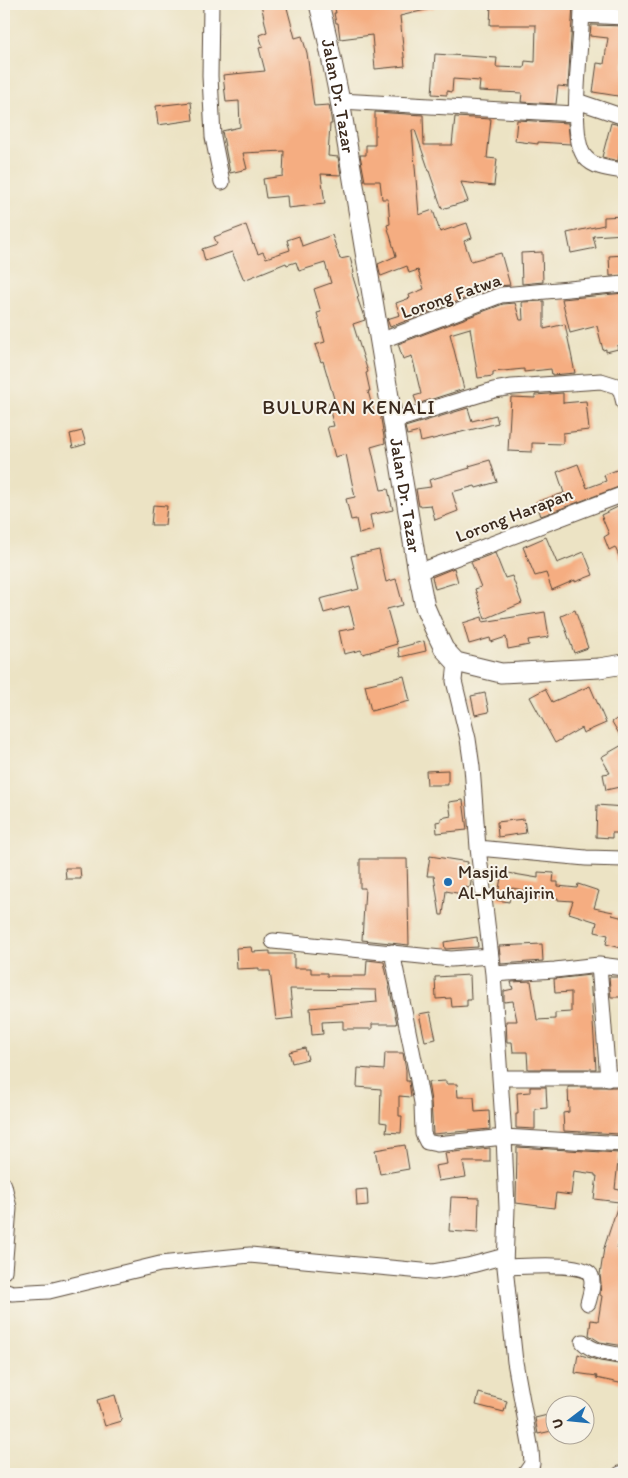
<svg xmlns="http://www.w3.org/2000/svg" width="628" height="1478" font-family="Itim,sans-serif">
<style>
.building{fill:#f5ad81}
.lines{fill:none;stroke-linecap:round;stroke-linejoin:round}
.minor-casing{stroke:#564637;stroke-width:17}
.tertiary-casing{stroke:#564637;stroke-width:21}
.minor{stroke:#fff;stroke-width:15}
.tertiary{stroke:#fff;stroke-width:19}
.poi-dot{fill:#1f6fb2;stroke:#f7f3e8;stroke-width:2}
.labels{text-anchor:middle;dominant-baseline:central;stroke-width:4;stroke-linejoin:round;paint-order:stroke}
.street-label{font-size:18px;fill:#3b2a1e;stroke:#f7f3e8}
.poi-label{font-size:18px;fill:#3b2a1e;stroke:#f7f3e8;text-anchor:start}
.quarter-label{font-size:20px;letter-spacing:1px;fill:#3b2a1e;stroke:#f7f3e8}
</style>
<rect width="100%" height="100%" fill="#f7f3e8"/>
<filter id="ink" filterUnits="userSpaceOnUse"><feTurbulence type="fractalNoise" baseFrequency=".02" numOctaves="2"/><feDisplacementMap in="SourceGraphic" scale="10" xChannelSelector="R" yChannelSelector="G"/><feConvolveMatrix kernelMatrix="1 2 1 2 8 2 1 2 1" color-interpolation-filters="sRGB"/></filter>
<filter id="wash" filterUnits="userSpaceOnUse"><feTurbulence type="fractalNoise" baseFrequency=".0096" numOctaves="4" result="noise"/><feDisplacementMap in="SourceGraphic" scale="20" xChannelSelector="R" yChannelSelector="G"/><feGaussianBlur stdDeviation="1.12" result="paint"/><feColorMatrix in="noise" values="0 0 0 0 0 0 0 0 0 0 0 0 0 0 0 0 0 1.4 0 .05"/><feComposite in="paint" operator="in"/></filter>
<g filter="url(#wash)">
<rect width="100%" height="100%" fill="#ece3c4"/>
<g id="blocks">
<path class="building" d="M261,4H286L295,38L302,36L307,53L314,106L329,105L332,124H330L328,156L338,157L341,175L321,174L325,204L288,208L287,196L266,198L263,179L283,176L284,151L243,153L247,169L230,173L222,131L240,127L239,101L226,102L223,75L265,71L259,48L263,47L259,35L267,32Z
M334,4H434V8L400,16L405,66L375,69L372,35L340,39L338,23H336L334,13H336Z
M491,4H573L568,87L558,86L556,104L521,102L522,93L479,91L480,81L453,79L452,92L447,91V95L432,94L435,54L497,58L496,67L524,68L525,61L535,62L536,25H490Z
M591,25L624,26V97L593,92L597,63L604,64L608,38L590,36Z
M191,102L193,120L158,125L156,106Z
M375,112L423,115L424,145H452L455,117L491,119L487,158L497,159L494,186L461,182L468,201L442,209L415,130H412L419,215L433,210L440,232L467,223L472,238L464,241L471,261L501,253L510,285L498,286L390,327L387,319L400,315L396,303L410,298L409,295L424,289L418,270L409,273L407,266L381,276L380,274L378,264L396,256L387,225L390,224L388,199H382L380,181H365L360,155H366V145H375Z
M517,120L568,123L570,144L538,142V144L515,141Z
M611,123L624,126L618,161L602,157Z
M624,216V234L593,236L596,248L571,253L567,233L604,225V217Z
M246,225L253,245L254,244L258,254L263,252L266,258L290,250L287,240L299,236L302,246L332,235L340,259L350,257L354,273L352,274L359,297H357L365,320L353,324L368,372L366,373L370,391H368L374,414L380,413L385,443L371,447L381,490L388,489L393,510L370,515L373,530L359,534L356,519L351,520L346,499L355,497L346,454L335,457L327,427L334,426L328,404L335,402L323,361L321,362L315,345L325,342L317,313L321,312L314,289L331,283L325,263L299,271L296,262L287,265L286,263L244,280L232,252L205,261L202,249L217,244L214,237Z
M542,252L543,282L522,284L521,253Z
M624,255V275L610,276L609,256Z
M624,293V344L617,346L618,349L606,352V349L603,350L597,326L570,333L562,299Z
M544,301V329L565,324L575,373L552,375L551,369L524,372V369L493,372V376L478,378L470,328L450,334L464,389L417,404L414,396L421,394L412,356L403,359L398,344L503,304L515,303L520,320H523L522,302Z
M563,393V403L586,401L589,430L563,433V444L532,443V452L508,451L511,397L535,398V395Z
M468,408L472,421L496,415L498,423L421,442L419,432L407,435L405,427Z
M82,431L86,444L73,448L70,434Z
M490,460L497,482L476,488L475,486L452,492L458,511L435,520L431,505L419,506L416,489L431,487L429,480L470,468L469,466Z
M578,464L587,488L606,481L604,475L624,467V485L541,516L536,502L564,493L557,472Z
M624,504V568L615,547L609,550L604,537L609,534L601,515Z
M153,505L167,506L165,525H151Z
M546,537L557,563L584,552L593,575L575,582V580L552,590L546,573L535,576L523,547Z
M379,550L386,582L396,579L403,605L387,609L397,644L363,654L361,650L344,654L339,631L355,628L349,606L324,613L320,599L359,589L351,556Z
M495,553L505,578L512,576L522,603L485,619L475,589L481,587L471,562Z
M454,568L458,582L435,589L432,577Z
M575,610L588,648L574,653L561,616Z
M545,612L549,637L528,640L529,645L508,649L506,637L491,642L490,638L469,644L463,623L482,617L483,622Z
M424,641L426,651L400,657L398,648Z
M404,676L410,701L371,711L365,685Z
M590,686L606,723L583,733L581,728L555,743L530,697L545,689L552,702Z
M485,693L489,712L475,715L471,696Z
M624,714V742L612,722Z
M624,744V786L606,790L603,774L610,773L601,757Z
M448,770V785H427L426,771Z
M463,800L467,830L437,833L436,822L441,821V818L451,816L449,802Z
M597,805L624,807V833H612V838L596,837Z
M524,819L526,833L498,837L497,822Z
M430,856L468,862L466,875L472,876L470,888L464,887L462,894L446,891L443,915H440L434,876H427Z
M360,859H407L409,945L362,940L365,888H360Z
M65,868H80L81,879H66Z
M502,872L538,878V872L554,873L553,882H558V886L577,888L578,884L599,891L594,908L613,912L612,915L624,918V934L621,948L606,944L608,935L595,932L597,922L569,913L573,901L558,900V898L534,897V892L512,888L509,902L497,900Z
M477,937L478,947L445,949L444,942Z
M542,944L543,961L501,964L499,946Z
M251,947L252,952L270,951V954H294V968H311V973H327V976H366L367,960L384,962L397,1024H372V1029H343V1021L322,1022L323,1034L312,1035L310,1008L377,1002L376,990L290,989L293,1018L276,1020L270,971H259V968L237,969L236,948Z
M470,975L471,1000H467V1006L452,1007L451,998L436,999L435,977Z
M590,975L596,1069H528L527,1052H513L512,1042H507L506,1021H517L513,1001L504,1002V991L513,989L511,982L531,981L537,1020L555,1019V1013L571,1012V992L555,993L554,979Z
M609,977H624L623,997H611Z
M430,1012L436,1039L425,1041L419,1014Z
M305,1048L308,1059L292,1063L289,1052Z
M385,1053H403L406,1070V1081H409L411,1097L399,1096V1116H402L401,1133L386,1132L387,1123L380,1122L381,1089L357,1087L358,1068L384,1070Z
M446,1081V1084H457L458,1097H474L475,1112L489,1111L490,1129L433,1134L431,1101L428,1082Z
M530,1087H546L547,1108L535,1109V1129L516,1128V1114H518L517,1093L530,1092Z
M568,1087H620V1111L624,1112V1130H620V1134L564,1131L563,1113L569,1112Z
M405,1145L409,1169L380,1174L375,1150Z
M517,1147L619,1153L615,1189L624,1191V1227L617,1248L624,1249V1346L600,1342L589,1335L591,1320L598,1321L602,1296L600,1295L601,1283L600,1275L604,1248L619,1202L594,1199L597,1176H595V1174L574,1171L571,1195L556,1193L554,1208L516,1203Z
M490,1148V1162H463L466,1177L438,1181L435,1166L447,1164L445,1153Z
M367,1189L368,1205L357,1206L356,1190Z
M451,1197L479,1198L478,1233L449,1231Z
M578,1354L600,1361L624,1365V1384L596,1378L597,1376L575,1373Z
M479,1393L507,1401L504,1412L476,1405Z
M115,1395L122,1421L105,1426L97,1400Z
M556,1413V1430L538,1434L535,1418Z"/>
</g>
</g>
<g filter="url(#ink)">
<use href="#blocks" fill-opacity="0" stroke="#564637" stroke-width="1"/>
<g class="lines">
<defs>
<path id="minor" d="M211,4L210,76L213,137L222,182
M582,4C583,35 567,136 585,157C594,168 611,169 624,171
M583,15L624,17
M340,101L576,114
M577,101L624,117
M380,341L501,295L624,284
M393,421L494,390L512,387L601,381L617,386L621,391L624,403
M418,572L624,494
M456,662L454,681L468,739L472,767L478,848L493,974L504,1137L507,1208L505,1267L515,1362L531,1450L532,1464L525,1474
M478,848L586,858L624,859
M273,941L451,959L490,956
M392,952L417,1075L422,1103L423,1134L427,1142L437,1144L504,1137L624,1144
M599,965L608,1079
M493,974L555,970L599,965L624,968
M500,1078H624
M4,1185L9,1208L4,1271
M505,1267C521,1267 586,1261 591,1276C594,1284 590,1295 588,1303
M4,1290L12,1293L49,1291L160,1264L250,1255L433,1272L468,1266L505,1256
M583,1342C594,1353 610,1353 624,1356
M620,1474L624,1473"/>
<g id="tertiary">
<path id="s1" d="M319,4L327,37L340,101L418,572L425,607L434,628L444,649L456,662L501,673L599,668L624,664"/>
</g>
</defs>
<use href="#minor" class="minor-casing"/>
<use href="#tertiary" class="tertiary-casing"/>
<use href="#minor" class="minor"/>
<use href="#tertiary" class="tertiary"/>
</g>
</g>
<circle class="poi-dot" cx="448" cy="882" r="5"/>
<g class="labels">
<g class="street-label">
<text stroke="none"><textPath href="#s1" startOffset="94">Jalan Dr. Tazar</textPath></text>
<text transform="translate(451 296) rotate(-19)">Lorong Fatwa</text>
<text stroke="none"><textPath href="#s1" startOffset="499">Jalan Dr. Tazar</textPath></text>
<text transform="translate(514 515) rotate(-21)">Lorong Harapan</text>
</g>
<g class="poi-label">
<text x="458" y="872">Masjid<tspan x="458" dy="21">Al-Muhajirin</tspan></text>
</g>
<g class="quarter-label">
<text x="349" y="407">BULURAN KENALI</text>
</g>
</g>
<rect width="628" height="1478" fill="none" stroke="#f7f3e8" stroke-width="20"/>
<g transform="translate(570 1420) rotate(254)"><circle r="24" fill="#f7f3e8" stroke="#aca397"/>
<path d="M0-4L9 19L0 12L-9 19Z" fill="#1f6fb2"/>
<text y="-8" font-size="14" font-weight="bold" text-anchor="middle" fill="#3b2a1e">U</text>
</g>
</svg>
